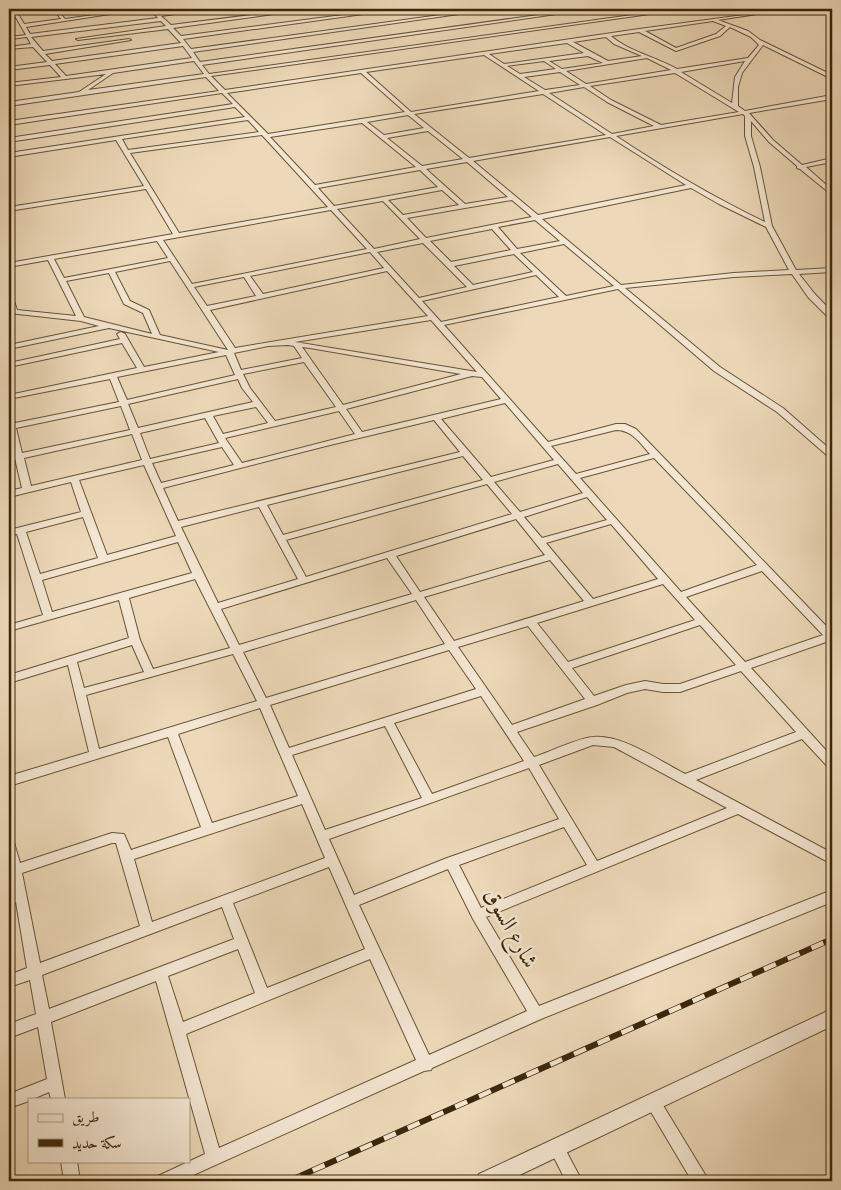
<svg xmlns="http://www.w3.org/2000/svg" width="841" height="1190" font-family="'IM FELL French Canon',Amiri,serif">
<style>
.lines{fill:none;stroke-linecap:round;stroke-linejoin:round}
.minor-casing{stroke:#675436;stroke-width:2}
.tertiary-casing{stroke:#675436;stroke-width:2}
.minor{fill:#f3e6d2;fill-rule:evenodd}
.tertiary{fill:#f3e6d2;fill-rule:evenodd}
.rail-casing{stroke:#3a270a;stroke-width:6}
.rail{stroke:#f3e6d2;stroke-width:4.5;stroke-dasharray:13;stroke-linecap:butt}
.labels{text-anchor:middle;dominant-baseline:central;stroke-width:5;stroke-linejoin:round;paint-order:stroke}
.near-street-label{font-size:22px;fill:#3a270a;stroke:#f3e6d2}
</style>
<rect width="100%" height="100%" fill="#edd9b9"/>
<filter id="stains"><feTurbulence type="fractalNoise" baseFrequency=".004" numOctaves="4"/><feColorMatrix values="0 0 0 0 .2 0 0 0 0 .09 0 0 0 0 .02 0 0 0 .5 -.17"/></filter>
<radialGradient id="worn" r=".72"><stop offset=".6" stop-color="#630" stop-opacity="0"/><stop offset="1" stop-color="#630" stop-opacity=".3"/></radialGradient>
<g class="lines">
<defs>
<path id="minor" d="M11,9H15L24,24L61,19L53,9H57L65,19L108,13L110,14L26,27L30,34L158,18L150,9H154L159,14L198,9H209L161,16L171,25L299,9H309L173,28L181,36L389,9H399L183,39L191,49L484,9H494L193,52L200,62L581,9H591L202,65L209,74L675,9H685L211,76L225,90L639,29L789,9L718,20L748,31L760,40L832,75V78H830L763,45L742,73L738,87V106L745,111L832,95V99L749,113L773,140L802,165L832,158V162L806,167L832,190V195L800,169L797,168V166L769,142L751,121V136L760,167L772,226L796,270L832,268V272L799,274L814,293L832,312V318H829L808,297L792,274L734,277L625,288L720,367L783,408L832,451V458L829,457L777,412L714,371L618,289L444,325L548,442L616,424H625L636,429L832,632V642L829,641L751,668L832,757V768L828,767L802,739L696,780L832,853V864L738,814L486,917L539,1006L832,890V902L541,1019L432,1068L431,1070L424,1071L180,1181H155L158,1176L205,1154L156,981L51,1022L65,1099H51L49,1092L33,1099H29V1101L9,1108V1094L47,1079L38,1027L9,1038V1024L36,1014L30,980L9,987V975L27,968L16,902L9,904V894L14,892L9,870V838L13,839L20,863L112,833L124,834L131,850L201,827L168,737L9,786V776L89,752L68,665L9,683V675L129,638L119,600L9,631V625L43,615L17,534L9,536V530L81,512L71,482L9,497V491L22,488L9,433V415H12L15,423L119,402L110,379L9,399V395L137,368L122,343L9,367V363L120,339L117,334L121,332L125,334L144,367L219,352L109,328L9,349V345L99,326L81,321L9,313V296L13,298L17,310L76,316L48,260L9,267V263L173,234L146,189L9,211V207L144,186L116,140L9,157V153L245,117L235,107L9,142V138L233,104L222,93L9,125V121L219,91L206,77L9,106V102L79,92L106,74L9,86V83L61,77L50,65L9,70V67L47,62L33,47L9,49V47L31,44L27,37L9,39V37L26,35ZM161,21L166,26L76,39L78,40L168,29L181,43L52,61L45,54L131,40L129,39L43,51L31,37ZM713,21L726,26L716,34L676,48L645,31ZM730,27L751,37L759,45L748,58L677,69C656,57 628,51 611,36L639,32L676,51L720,36ZM606,37L614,44L642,56L608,61L573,42ZM567,43L584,53L504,64L489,54ZM183,46L192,58L66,76L55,64ZM484,55L539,91L411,112L366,72ZM588,56L603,63L562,69L549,61ZM647,58L671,70L586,84L566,71ZM194,61L204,74L88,90L113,73ZM544,61L556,69L520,74L507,66ZM745,61L735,77L732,103L681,72ZM560,72L580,85L545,90L524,77ZM361,73L405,112L268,134L227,93ZM675,73L739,112L661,125L611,100L590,86ZM584,87L607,102L654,126L612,134L549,93ZM543,94L606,135L469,158L414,114ZM743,114L745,116V136L754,167L765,222C713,197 664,168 616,136ZM408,115L424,128L384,135L367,122ZM248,120L259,132L128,150L122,139ZM362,123L416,167L315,185L270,137ZM428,131L463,159L422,166L387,138ZM262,135L328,207L179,233L130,153ZM610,137L686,185L538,215L473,161ZM467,162L508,197L465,204L426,169ZM420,170L438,187L334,206L318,188ZM691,188L719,204L766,227L789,270L734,273L621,285L542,219ZM442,190L459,205L403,215L388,200ZM512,200L532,217L426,238L407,218ZM383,201L420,239L374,249L337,209ZM331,210L367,249L192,284L163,240ZM535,220L560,241L517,249L498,227ZM492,229L511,250L451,262L430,241ZM157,241L168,258L64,278L54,259ZM423,243L467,287L419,298L377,252ZM564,244L614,286L566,296L520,253ZM370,252L384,268L263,294L250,276ZM514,254L533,272L473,285L454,266ZM170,261L228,350L160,335L149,310L130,301L115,272ZM387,271L428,316L235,348L210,310ZM109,273L124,304L143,313L152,334L84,317L66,281ZM536,275L559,297L441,322L422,301ZM244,277L256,296L207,306L194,287ZM431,320L477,372L295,342ZM288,345L294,346L302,358L241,370L234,353L268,346ZM302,347L310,348L461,374L343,405ZM226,355L235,375L127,400L117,377ZM304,362L336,407L275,421L250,388L243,374ZM472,376L482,377L501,399L362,432L346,409ZM238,379L242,388L253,402L138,428L128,404ZM505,403L554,460L491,477L441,419ZM121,406L130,430L22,453L16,428ZM256,407L268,423L223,434L213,416ZM339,411L355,434L242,463L225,438ZM205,418L219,443L150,459L140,433ZM434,420L460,452L178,521L163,488L326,446ZM616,430C632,430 640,443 650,454L576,474L551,446ZM132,434L142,460L31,486L24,458ZM222,447L234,465L161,483L152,463ZM463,456L483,480L283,535L267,505ZM654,458L757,565L681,592L580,478ZM558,464L583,493L520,512L494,482ZM144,465L176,536L107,555L79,480ZM487,484L512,514L306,577L286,540ZM587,497L607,520L542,538L524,517ZM259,507L298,579L218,603L181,527ZM83,517L98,558L40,574L26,532ZM516,519L545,555L420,592L396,556ZM611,524L658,579L593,599L546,543ZM178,542L192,573L52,612L42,580ZM387,558L412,594L239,645L221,609ZM550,560L584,601L454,641L424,597ZM762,571L823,635L745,662L686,597ZM195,579L230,648L153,669L140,640L129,598ZM663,584L695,620L568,662L537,623ZM416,600L445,644L266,698L243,652ZM700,625L736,665L680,684H663L645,681L626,685L594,696L572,668ZM528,626L585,699L512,725L458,647ZM132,645L144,672L84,688L77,662ZM449,650L476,689L289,748L270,705ZM233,654L257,701L99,749L86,695ZM741,671L796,732L685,774C660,761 622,734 593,737C578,738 550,752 534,757L517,732L597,705L627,693L645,689L663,692H680ZM481,696L524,761L432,794L394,723ZM260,708L298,796L212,823L178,734ZM385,726L422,798L325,830L292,755ZM593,745L614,747L727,808L597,861L539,765ZM529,768L559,819L447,858L354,895L329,839ZM302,804L325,858L152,922L134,859ZM564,827L587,865L481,908L459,865ZM112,843H116L140,926L40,963L22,873ZM329,867L365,949L267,988L233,903ZM448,869L473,919L527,1011L429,1055L359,905ZM222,907L234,939L49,1009L42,975ZM238,949L255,993L183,1022L168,976ZM370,959L416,1060L219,1148L186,1034Z
M653,1095L658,1097L709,1181H692L648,1107L646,1102L648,1097Z
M557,1140L562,1143L582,1181H566L549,1148L552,1143Z
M61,1161H77L80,1181H64Z"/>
<path id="tertiary" d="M832,1009V1026L507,1181H476L479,1174Z"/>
</defs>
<use href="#minor" class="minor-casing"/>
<use href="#tertiary" class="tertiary-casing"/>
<use href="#minor" class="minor"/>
<use href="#tertiary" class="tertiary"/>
<defs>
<path id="rail" d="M289,1181L832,939"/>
</defs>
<use href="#rail" class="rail-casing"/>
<use href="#rail" class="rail"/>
</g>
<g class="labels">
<g class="near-street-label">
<text transform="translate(511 928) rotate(61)">شارع السوق</text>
</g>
</g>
<rect width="841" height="1190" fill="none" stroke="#edd9b9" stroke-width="30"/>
<rect x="10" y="10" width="821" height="1170" fill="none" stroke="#3a270a" stroke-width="2.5"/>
<rect x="15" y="15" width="811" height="1160" fill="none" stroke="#3a270a"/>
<rect x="28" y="1098" width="162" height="65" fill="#f3e6d2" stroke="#a99a82"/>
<rect x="38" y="1114" width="25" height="8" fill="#f3e6d2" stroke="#a99a82"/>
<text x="72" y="1122" font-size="15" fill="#3a270a">طريق</text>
<rect x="38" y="1139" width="25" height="8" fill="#3a270a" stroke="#a99a82"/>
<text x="72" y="1148" font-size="15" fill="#3a270a">سكة حديد</text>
<rect width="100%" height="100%" filter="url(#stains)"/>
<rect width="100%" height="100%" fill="url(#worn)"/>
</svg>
